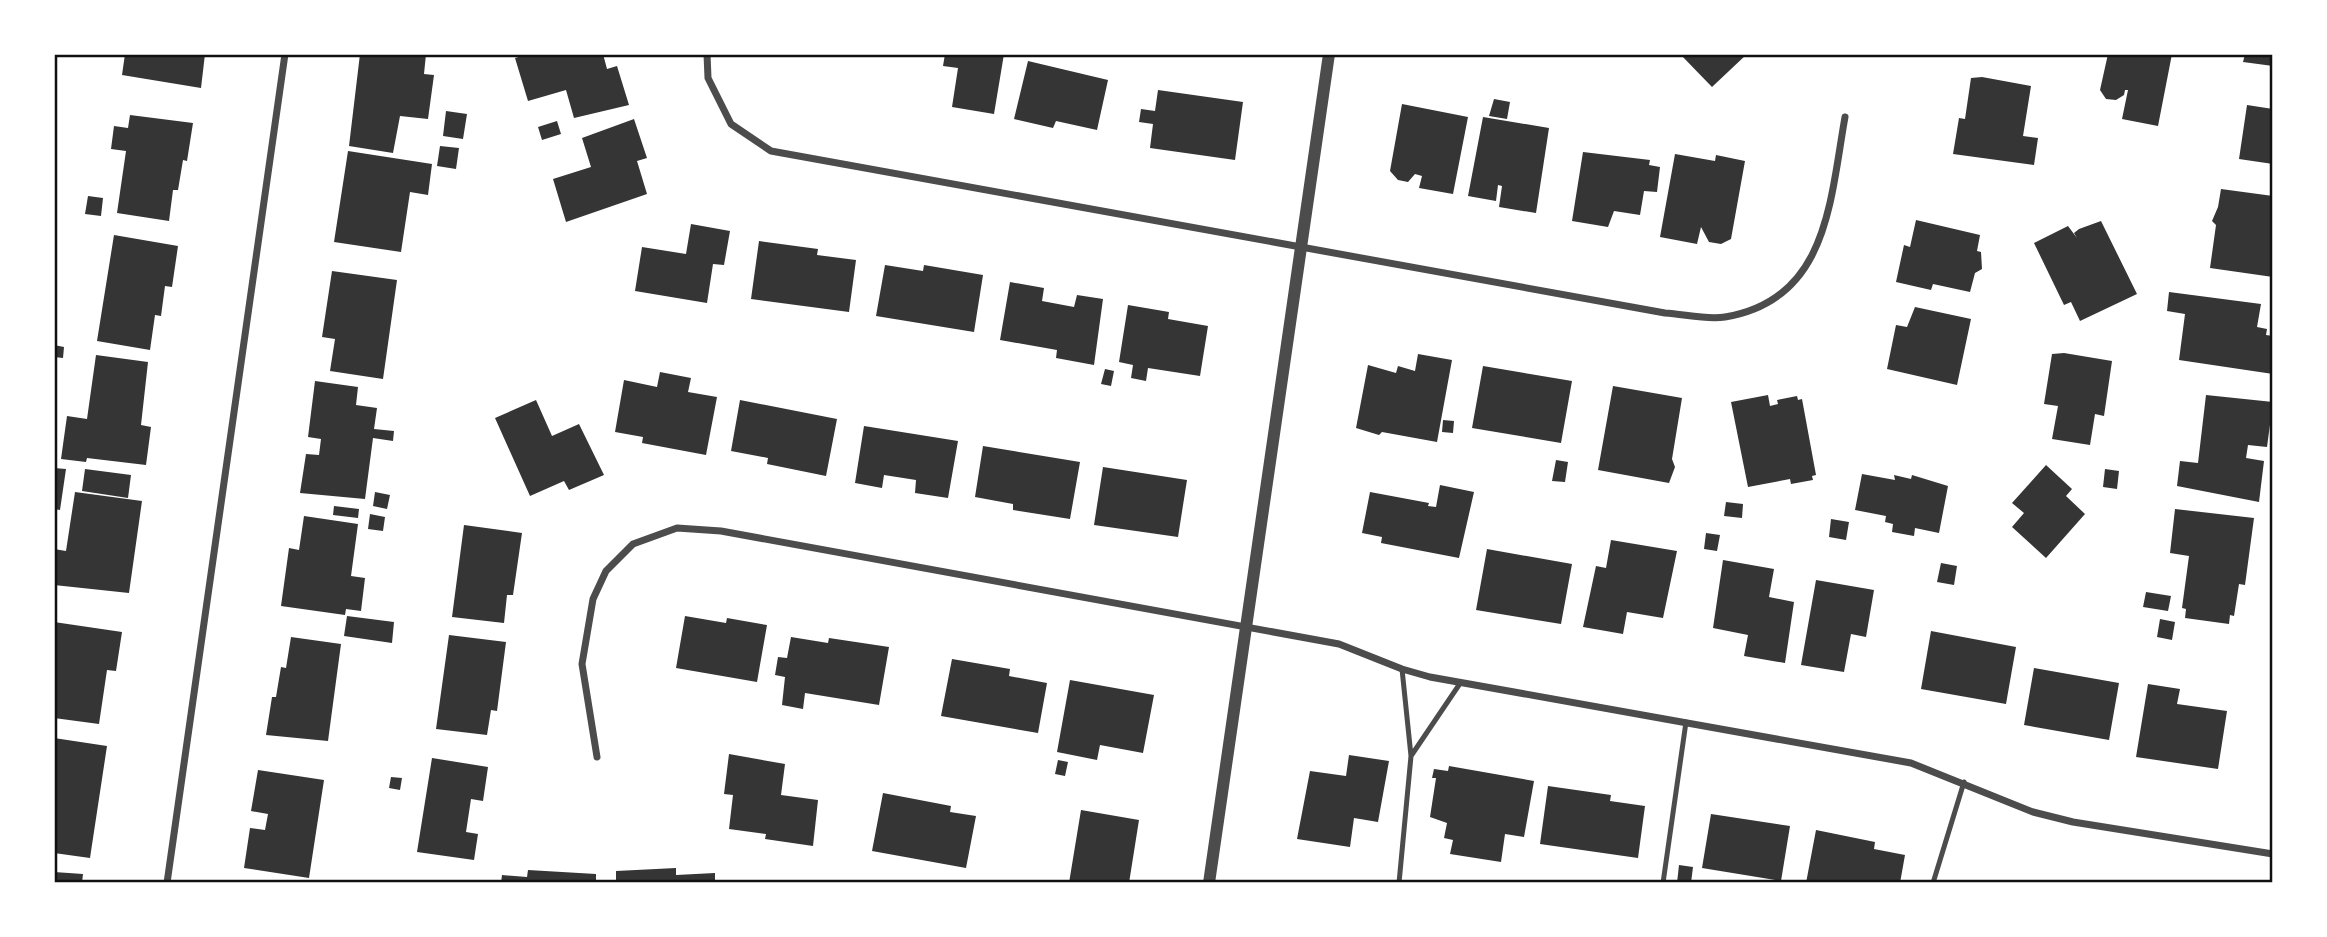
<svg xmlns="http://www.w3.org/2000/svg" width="2327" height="937" font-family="Montserrat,sans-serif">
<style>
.building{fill:#353535}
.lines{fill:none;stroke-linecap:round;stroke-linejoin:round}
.service{stroke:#4c4c4c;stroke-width:5}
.minor{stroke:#4c4c4c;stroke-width:7}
.tertiary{stroke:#4c4c4c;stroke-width:12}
.neatline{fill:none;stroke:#111;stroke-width:2.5}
</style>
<rect width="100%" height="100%" fill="#fff"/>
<path class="building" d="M125,54H205L201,88L122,75Z
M360,54H426L424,74L434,75L428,119L400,116L393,153L349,146Z
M529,54H603L607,69L617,66L629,105L574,118L566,90L528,101L515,58Z
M945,54H1004L994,114L952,107L958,68L943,66Z
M1680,54H1747L1712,87Z
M2108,54H2172L2158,126L2122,119L2128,90H2125L2124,95L2116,100L2106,99L2100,90Z
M2245,54H2273V66L2243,62Z
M1028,61L1108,80L1097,130L1056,121L1053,128L1014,119Z
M1982,77L2031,86L2023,136L2038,138L2034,165L1953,154L1959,118L1965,119L1971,78Z
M1158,90L1243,102L1235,160L1150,148L1153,124L1139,122L1141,109L1155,111Z
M1494,99L1510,102L1507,119L1489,116Z
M1402,104L1468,117L1453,194L1419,188L1422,176L1415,174L1408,182L1398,180L1390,171Z
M2247,105L2273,109V164L2239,159Z
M446,111L467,114L463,139L443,136Z
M130,115L193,123L187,161L183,160L178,190H173L169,221L117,213L126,151L111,149L114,126L128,128Z
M1483,117L1549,128L1536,213L1499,207L1502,186L1498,185L1496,201L1468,196Z
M634,119L647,158L637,161L647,194L566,222L553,179L591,167L582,138Z
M557,121L561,134L542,140L538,127Z
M440,146L459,148L456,169L437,166Z
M348,151L432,164L428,195L410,192L401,252L334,242Z
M1583,152L1650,160L1649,165L1660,167L1657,192L1644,191L1640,215L1614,211L1608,227L1572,221Z
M1675,154L1715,161L1716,155L1745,161L1731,239L1721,244L1709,242L1701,227L1697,244L1660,237Z
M2221,189L2273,196V277L2210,268L2216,225L2212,221L2218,207Z
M88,196L103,198L101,216L85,214Z
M1916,220L1980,235L1977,251L1981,252L1982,269L1975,273L1970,292L1933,284L1931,290L1896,282L1904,245L1910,247Z
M2101,221L2137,294L2080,321L2071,302L2064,305L2034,243L2068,226L2077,238L2074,233L2079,229Z
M691,224L730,231L724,265L713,264L707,303L635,291L642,247L686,254Z
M114,235L178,246L172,287L165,286L161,316L155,315L150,350L97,341Z
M759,241L818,249L817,255L856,260L849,312L751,299Z
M885,265L923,271L924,265L983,275L974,332L876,316Z
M332,271L397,280L383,379L330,371L335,339L322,337Z
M1010,282L1044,288L1042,301L1074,307L1077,295L1103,299L1094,365L1056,358L1057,350L1000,340Z
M2169,292L2261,304L2257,327L2267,329L2266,335L2273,336V374L2179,360L2185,314L2167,311Z
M1128,305L1169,312L1168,319L1208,326L1200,376L1148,368L1146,381L1131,378L1133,365L1119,362Z
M1915,307L1971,319L1957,385L1887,369L1896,325L1907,327Z
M54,345L64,347L63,358L54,357Z
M2064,353L2112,361L2104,416L2095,414L2090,445L2052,439L2058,406L2044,404L2052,354Z
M1418,354L1452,360L1437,442L1382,432L1379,435L1356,428L1368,365L1396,373L1398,366L1415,371Z
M96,355L148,362L141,425L151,427L146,465L87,458L86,462L61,459L67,416L87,419Z
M1483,366L1572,381L1561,443L1472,428Z
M1105,369L1114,371L1111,386L1101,384Z
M660,372L691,378L688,392L717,397L706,455L642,443L643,437L615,432L624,380L657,387Z
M315,381L358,387L356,405L377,408L374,429L394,431L393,441L373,438L365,499L300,493L306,454L319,455L321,439L308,437Z
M1613,386L1682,398L1672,459L1675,467L1669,483L1598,470Z
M1768,395L1770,406L1778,404L1777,400L1797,396L1798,400L1802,399L1816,475L1812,476L1813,480L1791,484L1790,479L1748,487L1731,402Z
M2206,395L2273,402L2267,447L2248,445L2246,458L2264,461L2259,502L2177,486L2180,461L2198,463Z
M536,400L552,436L579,424L604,475L569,490L564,481L530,496L495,418Z
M740,400L837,419L826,476L767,464L768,458L731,451Z
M1443,420L1454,421L1453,433L1442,432Z
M864,426L958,441L948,498L915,493L916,480L884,475L882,488L855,483Z
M983,446L1080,462L1070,519L1013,510V504L975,497Z
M1556,460L1568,462L1565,482L1552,481Z
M2046,465L2072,489L2066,496L2085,514L2046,558L2012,527L2024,513L2012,503Z
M1103,467L1187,480L1178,537L1094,525Z
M54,468L66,469L60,510L54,509Z
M85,469L131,475L128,498L82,491Z
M2105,469L2119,471L2117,489L2103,487Z
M1862,474L1895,480L1894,475L1911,479L1912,475L1948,486L1939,533L1915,528L1914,536L1892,532L1893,524L1885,522L1886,516L1855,510Z
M1440,485L1474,492L1459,558L1381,543L1382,537L1362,533L1370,492L1429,503L1428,506L1436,507Z
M75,492L142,501L129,593L54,585V549L66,551Z
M375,492L390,495L387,509L373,506Z
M1726,502L1743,504L1742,518L1724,516Z
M334,506L359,509L358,518L333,515Z
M2175,509L2254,518L2245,585L2239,584L2234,616L2230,615L2229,624L2185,618L2186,609L2182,608L2189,556L2170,553Z
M370,514L385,517L383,531L368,529Z
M304,516L358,524L351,576L365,578L361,611L346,609L345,615L281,606L289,548L299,550Z
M1831,519L1849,522L1846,540L1829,537Z
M464,525L522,533L513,595H507L504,623L452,617Z
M1706,533L1720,535L1717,551L1704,549Z
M1611,540L1677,551L1663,618L1627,612L1623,634L1583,627L1596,566L1606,568Z
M1487,549L1572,564L1561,624L1476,610Z
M1723,560L1774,569L1769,597L1794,602L1785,663L1744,656L1748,635L1713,628Z
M1941,563L1957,566L1954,585L1937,582Z
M1816,580L1874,590L1866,637L1851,634L1844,672L1801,665Z
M2146,592L2171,596L2168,611L2143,607Z
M347,616L394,622L392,643L344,636Z
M685,616L726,623L727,618L767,625L757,682L676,668Z
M2160,619L2175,622L2172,640L2157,637Z
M54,622L122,632L116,671L107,670L99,724L54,718Z
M1931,631L2016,647L2006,704L1921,689Z
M449,635L506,642L497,711L491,710L487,735L436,729Z
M291,637L341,644L328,741L266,735L272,697H276L281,667L286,668Z
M791,637L828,643L829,638L889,647L879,705L805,693L803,709L782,705L785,677L775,675L778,657L787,658Z
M952,659L1010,669L1009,676L1047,683L1038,733L941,716Z
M2034,668L2119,683L2109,740L2024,725Z
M1070,680L1154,695L1143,753L1100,745L1097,760L1057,752Z
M2148,684L2180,689L2177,704L2227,711L2218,769L2136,757Z
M54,738L107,746L90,858L54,853Z
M729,754L785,764L781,795L818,800L813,846L765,839L766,834L729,829L733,795L724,794Z
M1349,755L1389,761L1378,822L1354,818L1350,847L1297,839L1310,771L1346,776Z
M432,758L488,767L483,801L471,799L466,832L478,834L474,860L417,852Z
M1058,760L1068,762L1065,776L1055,774Z
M1449,766L1534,781L1524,837L1505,834L1501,862L1450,854L1453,840L1444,838L1447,823L1430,817L1436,778H1432L1434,769L1448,771Z
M258,770L324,780L309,878L244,868L250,828L265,830L268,814L251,811Z
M391,777L402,778L400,790L389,788Z
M1548,786L1611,795L1610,801L1645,806L1638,858L1540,844Z
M883,793L951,806L950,812L976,816L966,868L872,851Z
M1081,810L1139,820L1129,883H1069Z
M1711,814L1790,826L1781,881L1702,868Z
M1816,830L1875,842L1874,849L1905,855L1900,883H1806Z
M1679,865L1693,867L1691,883H1677Z
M676,868V875L715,873V883H616V871Z
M528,870L596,874V883H501L502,875L527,877Z
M54,872L83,874L82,883H54Z"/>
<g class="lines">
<path class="service" d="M1411,756L1461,682
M1399,883L1411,756L1402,669
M1663,883L1686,722
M1933,883L1964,782"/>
<path class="minor" d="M707,54L708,78L731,124L771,151L1665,313C1684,314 1706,320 1725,317C1828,300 1830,201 1845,117
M597,757L582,664L593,599L606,571L633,544L677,528L721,531L1339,644L1402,669L1430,677L1911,763L2033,812L2073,822L2273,854
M167,883L285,54"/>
<path class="tertiary" d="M1209,883L1329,54"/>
</g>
<rect width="2327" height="937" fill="none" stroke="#ffffff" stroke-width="112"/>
<rect x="56" y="56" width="2215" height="825" class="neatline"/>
</svg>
